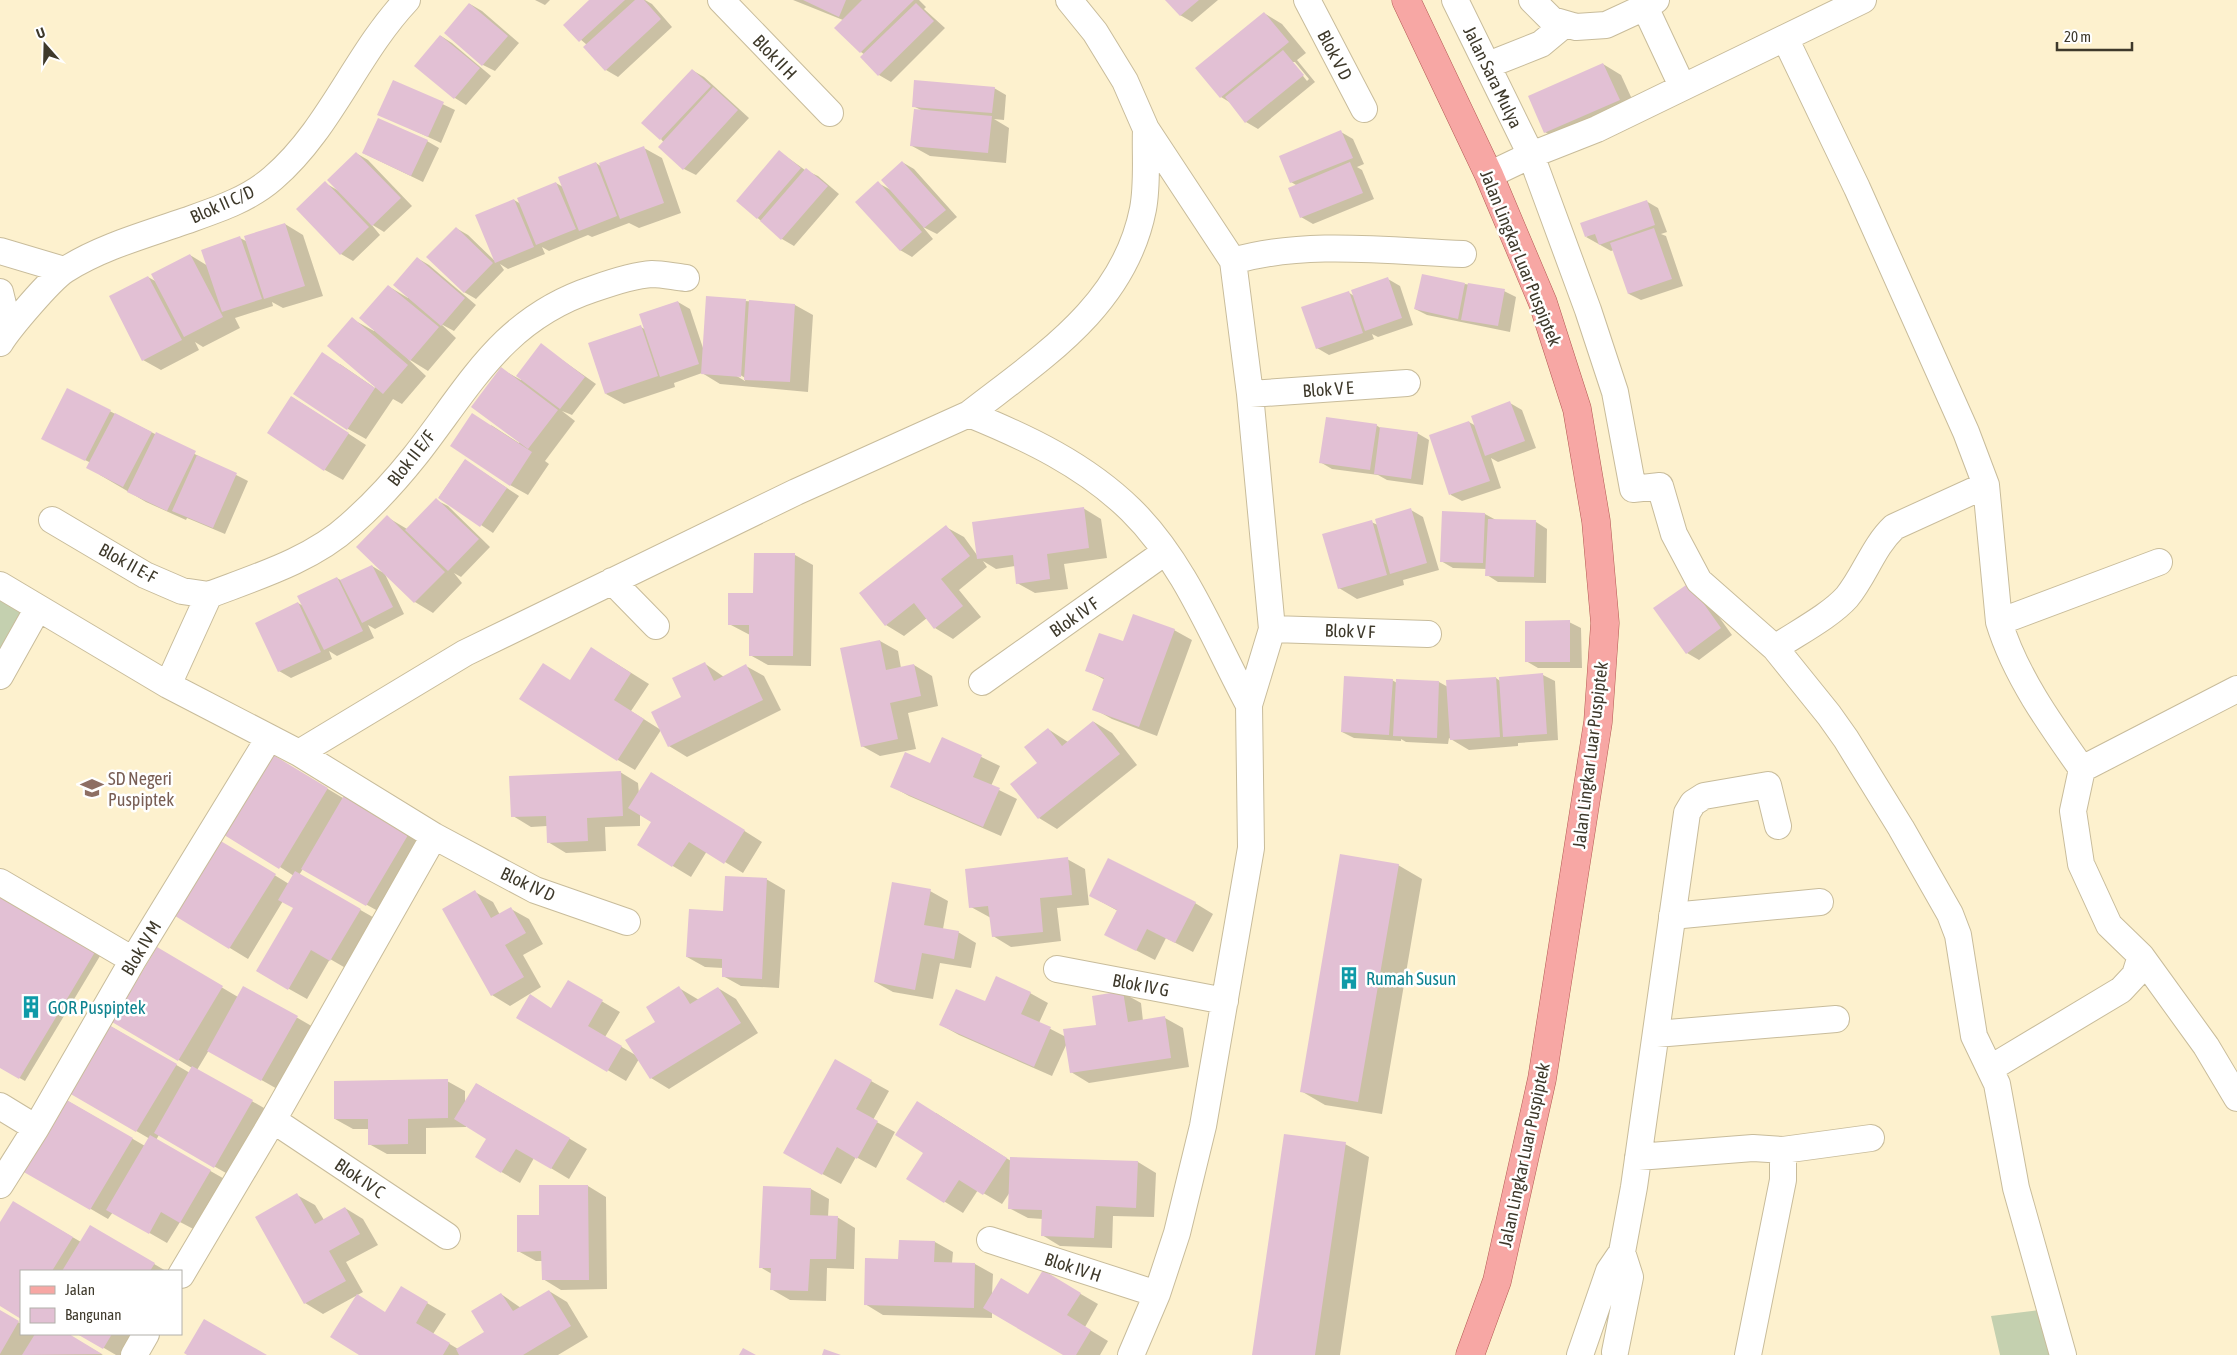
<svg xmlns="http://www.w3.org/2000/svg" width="2237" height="1355" font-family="'Asap Condensed',sans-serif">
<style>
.green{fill:#c4d0af}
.shadow{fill:#0003;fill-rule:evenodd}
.building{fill:#e2c0d4}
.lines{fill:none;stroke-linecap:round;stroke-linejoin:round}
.minor-casing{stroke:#c8bc9b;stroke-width:28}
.major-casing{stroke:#b35a53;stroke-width:29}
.minor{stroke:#fff;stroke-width:26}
.major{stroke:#f7a7a4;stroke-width:28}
.labels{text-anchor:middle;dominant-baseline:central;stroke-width:5;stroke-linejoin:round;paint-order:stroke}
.street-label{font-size:18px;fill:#3e392b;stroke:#fff}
.education-label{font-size:18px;fill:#785e54;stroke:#fff;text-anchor:start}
.culture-label{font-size:18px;fill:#0d838f;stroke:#fff;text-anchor:start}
</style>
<rect width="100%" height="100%" fill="#fdf1ce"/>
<path class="green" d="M0,597L28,614L0,661Z
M2039,1310L2051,1355H2000L1991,1316Z"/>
<path class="shadow" d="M535,0H550L545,5Z
M591,0H645L652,4L672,27L618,77L606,70L587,45L564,25Z
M793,0H919L926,7L924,9L945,28L891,82L879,75L865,55L861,52L843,20Z
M1167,0H1218L1192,22L1180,15Z
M470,4L482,11L519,43L495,71L483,65Z
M1264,13L1282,24L1306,53L1297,60L1315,82L1258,129L1246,122L1231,103L1221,97ZM1292,62H1295L1309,79L1307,81Z
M441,36L452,43L491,76L466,105L455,98L416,66Z
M1603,64L1621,75L1637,110L1563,143L1545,132Z
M692,70L704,77L749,118L696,175L684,169L661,139Z
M394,81L455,110L441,143L379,114Z
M994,88L1006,95L1004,120L994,119L1009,128L1006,163L930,156L912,146L923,111L913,106Z
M1341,132L1353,139L1364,164L1357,167L1362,170L1374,199L1313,224L1301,217L1296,185L1291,182Z
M427,141L439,148L423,182L363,153Z
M644,148L662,158L681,213L639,228L629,223L592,237L588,235L549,251L542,247L545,254L508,269L500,264L504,270L476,299L464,292L456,228L468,235L496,262L514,200L521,204L556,183L563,187L596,163L602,167Z
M780,152L805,170L818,176L839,194L794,246L782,239L738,201Z
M356,153L368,160L412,206L384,232L371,224L380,235L353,261L341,254L325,183L339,191Z
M902,162L914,169L957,217L937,234L923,227L933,239L912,257L900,250L878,183L891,190Z
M1646,201L1658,208L1667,232L1661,234L1666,236L1683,286L1641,300L1629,294L1614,250L1611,251L1586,237Z
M285,224L303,235L323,296L283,308L272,302L273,306L235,318L240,328L203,347L195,342L199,350L161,370L143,360L148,277L157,282L190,255L208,266L240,238L246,241Z
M417,258L429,265L476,305L454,331L441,324L456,338L428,371L407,358L426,376L402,404L393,399L366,439L348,429L340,364L375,388L376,386L352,319L374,331L388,286L408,298Z
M1388,279L1400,286L1413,325L1378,337L1372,334L1374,339L1329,355L1317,348L1348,292L1354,296Z
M1465,284L1504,291L1516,297L1510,332L1427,315L1415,309Z
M707,298L795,305L813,315L808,392L720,384L702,373L674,383L675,387L624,404L606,394L641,327L646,330L678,302L690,309L704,351ZM736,372L745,378V381L735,375Z
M541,345L596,384L572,415L562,411L575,421L545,461L549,464L528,495L510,485L491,425L519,443L520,441L501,369L521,380Z
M68,390L248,481L225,534L187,518L186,520L146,502L100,475L91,463L55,445Z
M292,397L366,445L343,480L325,470Z
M1510,403L1522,410L1536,448L1498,462L1491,458L1501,488L1462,501L1451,495L1430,436L1469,422L1476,426Z
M1376,425L1382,429L1417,433L1429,440L1423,485L1387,480L1378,475L1332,469L1320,462Z
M465,460L519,496L493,533L439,497Z
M436,500L448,506L490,547L461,577L454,573L462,583L433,613L415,602L384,572L404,614L375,629L368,625L374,638L337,656L329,651L332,659L291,678L279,671L298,603L305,607L337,578L342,581L372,566L382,572L387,517L407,529Z
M1083,508L1101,519L1107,558L1064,564L1068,589L1035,593L1017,583L1015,566L996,569L983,561L987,567L959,590L981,617L953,639L935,628L927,618L904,636L886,625L946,527L964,537L977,555Z
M1411,510L1423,517L1439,570L1403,580L1404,585L1357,599L1339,588L1371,522L1378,525Z
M1443,513L1485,514L1496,520L1536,522L1547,529L1546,583L1498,582L1487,575V569L1453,568L1441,561Z
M755,554L795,555L813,565L811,666L768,665L750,655V635L729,624L754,594Z
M1701,592L1732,635L1699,660L1687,653Z
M1569,622L1581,628L1582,668H1538L1526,661Z
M1174,630L1192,640L1157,736L1112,719L1094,709L1105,680L1087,670L1124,643Z
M880,641L898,651L901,668L914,665L932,676L938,706L908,713L916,749L880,756L862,746Z
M609,659L649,684L631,711L661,730L704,663L724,677L746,666L764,676L781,710L687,757L669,746L661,730L635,770L618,760L571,681Z
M1543,675L1555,681L1558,740L1518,743V746L1469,750L1449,738L1448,744L1406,742L1401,739V741L1354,738L1342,732L1392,680L1397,683L1439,682L1448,687L1496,678L1500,681Z
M1094,722L1112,733L1137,765L1057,829L1039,818V763L1048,729L1068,742Z
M942,738L1000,766L991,786L1017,799L1001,836L909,796L891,786L931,764Z
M288,765L343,798L428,841L385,915L303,869L299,875L378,920L349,970L330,959L307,999L257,971L295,908L283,901L248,959L169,911L232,849L289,884L294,876L280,867Z
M620,772L638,783L639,794L670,784L762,842L743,873L707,851L691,877L638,845L652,822L640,814V826L605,827L606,851L566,853L548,842L547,826L531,827L513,816Z
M1067,859L1085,869L1089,905L1057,908L1061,941L1011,947L993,936L991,918L971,907Z
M1398,865L1422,879L1382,1114L1325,1105L1301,1091Z
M766,879L785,890L779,988L741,986L723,976V968L705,967L687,957L724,912Z
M0,889L103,951L25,1081L0,1067Z
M930,891L948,901L943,929L958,932L976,943L971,968L940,963L933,999L893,992L875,982Z
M475,892L493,902L500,915L511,909L529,919L543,944L523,955L541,987L510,1006L492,995Z
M1091,896L1195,903L1213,914L1193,952L1166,938L1155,960L1106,935L1118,911Z
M157,949L238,997L244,987L315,1028L279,1090L209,1050L197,1070L271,1112L233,1177L159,1135L156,1140L228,1181L199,1232L180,1222L167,1243L113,1212L108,1219L24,1170L66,1100L145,1146L150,1139L71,1093L110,1026L190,1073L192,1068L114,1021Z
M569,982L620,1012L605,1037L637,1056L679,988L699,1000L718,988L736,999L758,1033L669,1089L651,1078L639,1059L626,1081L518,1017L552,1009Z
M1030,993L1048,1003L1039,1023L1066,1037L1097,1026L1123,993L1141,1003L1143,1021L1165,1018L1183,1028L1189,1067L1089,1083L1071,1072L1067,1043L1052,1076L959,1035L941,1025L985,1003Z
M447,1081L465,1091V1103L477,1084L587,1149L569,1179L534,1158L520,1183L476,1157L488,1138L466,1125V1127L426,1128V1154H387L369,1144V1129H353L335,1119Z
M871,1081L889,1091L873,1120L895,1132L876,1168L856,1157L841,1184L802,1163Z
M936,1113L1011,1161L1138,1162L1156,1173L1154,1217L1113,1216L1112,1248L1060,1246L1042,1235L1043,1219L1028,1218L1009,1208L1010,1192L1002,1204L978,1190L963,1213L908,1179L925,1152Z
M1345,1144L1369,1157L1340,1355H1253Z
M540,1186H588L606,1197L607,1289L561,1290L543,1279V1261H536L518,1251L540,1216Z
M811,1189L829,1199L828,1217H837L855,1228L854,1269L827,1268L826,1301L790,1300L771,1289L772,1274L760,1267Z
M297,1195L315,1205L324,1220L345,1208L363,1219L378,1245L346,1262L363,1292L323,1314L305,1303Z
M31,1213L81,1242L90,1226L166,1271H21V1317L0,1304V1224Z
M935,1242L953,1252L952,1263L975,1264L993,1274L992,1294L1029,1296L1043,1272L1098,1304L1085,1327L1108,1341L1100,1355H1065L992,1311V1318L883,1315L865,1304L900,1260Z
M401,1288L446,1314L433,1334L458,1349L486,1333L501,1294L521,1308L549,1291L567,1302L588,1337L558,1355H362Z
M0,1311L21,1324V1334H67L103,1355H0Z
M80,1334H136L124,1355H116Z"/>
<path class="building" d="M589,0H625L579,42L563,25Z
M635,0H644L661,19L605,71L583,47Z
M803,0H846L839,17Z
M862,0H914L860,53L834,28Z
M1165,0H1199L1180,16Z
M469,3L508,36L482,66L444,33Z
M916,3L934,21L878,76L860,57Z
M1264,12L1289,42L1220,98L1195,68Z
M440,35L480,68L454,99L414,66Z
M1283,50L1304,75L1245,123L1225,97Z
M1603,63L1620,100L1544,133L1528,96Z
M692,69L711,86L660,140L641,123Z
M393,80L444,102L428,137L377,115Z
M914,80L995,87L992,113L912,107Z
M713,87L738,110L683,170L658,147Z
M914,109L992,116L988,153L910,146Z
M378,118L428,140L411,176L362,153Z
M1341,130L1353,158L1290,183L1279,156Z
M644,146L664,203L620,219L599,163Z
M779,150L801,168L757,219L736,201Z
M356,152L401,198L372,226L327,180Z
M902,161L946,210L924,228L881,180Z
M596,162L617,216L579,231L558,177Z
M1350,162L1363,193L1300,218L1288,188Z
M806,168L828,186L781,240L760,221Z
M325,181L369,227L340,255L296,209Z
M878,181L922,232L900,251L855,202Z
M556,182L576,229L536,245L517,198Z
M514,199L534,247L495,263L475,215Z
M1647,200L1655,225L1599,245L1595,234L1585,237L1580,223Z
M285,223L305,286L264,299L244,236Z
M456,227L493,263L464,293L426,257Z
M1654,228L1672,279L1628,294L1610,243Z
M240,236L262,299L222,312L201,250Z
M190,254L223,317L184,337L151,274Z
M417,257L465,298L441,326L393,285Z
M1422,274L1465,283L1458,319L1414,309Z
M148,276L182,340L142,361L109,296Z
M1388,277L1402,318L1365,331L1351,290Z
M1468,283L1505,289L1498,326L1461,320Z
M388,285L439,327L410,361L359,318Z
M1349,291L1363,333L1316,349L1301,307Z
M706,296L746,299L741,377L701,374Z
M749,300L795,304L790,382L744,380Z
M678,301L699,364L660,377L639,314Z
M352,317L408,365L383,394L327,346Z
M641,325L658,376L605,394L588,343Z
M541,343L585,377L560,409L516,376Z
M322,352L375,388L347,430L293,394Z
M501,367L558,410L528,449L471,407Z
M67,388L111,410L85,461L41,439Z
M291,396L349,433L324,471L267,433Z
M1510,401L1525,441L1485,456L1471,416Z
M115,413L152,432L123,487L86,468Z
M472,413L532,452L510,486L450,446Z
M1326,417L1377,424L1370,470L1319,463Z
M1469,421L1490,481L1449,495L1429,435Z
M1380,427L1418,432L1411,479L1374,474Z
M156,432L196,451L167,511L127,492Z
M197,455L237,473L213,528L172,511Z
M465,459L507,488L480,527L438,498Z
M436,498L479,539L448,571L405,530Z
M1084,507L1089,548L1047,554L1050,579L1016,584L1013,555L977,559L972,522Z
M1411,508L1427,563L1390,574L1375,519Z
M1442,511L1485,513L1483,563L1440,562Z
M387,515L445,572L414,603L356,547Z
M1488,519L1536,520L1534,577L1485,576Z
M1372,520L1387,575L1338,589L1322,534Z
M946,525L970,556L941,579L963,606L934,629L914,603L885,626L859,593Z
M754,553H795L793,656H749V625H728V593H753Z
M372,565L393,607L362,623L340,580Z
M337,577L363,631L324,650L297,596Z
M1689,583L1721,628L1686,654L1653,608Z
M298,602L321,652L278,672L255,623Z
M1133,614L1175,629L1139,727L1092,710L1104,678L1085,671L1099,633L1123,641Z
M1570,620V662H1525V621Z
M880,640L886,670L914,664L921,696L890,703L898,739L861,747L840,648Z
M591,647L631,673L614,700L644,719L617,761L519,699L543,663L570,680Z
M705,662L714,681L746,664L763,700L668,747L651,712L681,697L672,678Z
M1543,673L1547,734L1503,737L1499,677Z
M1344,676L1393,679L1389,735L1341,732Z
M1496,677L1500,737L1450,740L1446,680Z
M1396,679L1439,681L1437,738L1393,736Z
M1093,721L1120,754L1038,819L1010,784L1037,763L1024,747L1048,728L1062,746Z
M942,737L982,755L973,777L1000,788L983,827L890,787L905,752L930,763Z
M270,753L328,788L279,869L221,833Z
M621,771L623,816L587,818L588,841L547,843L546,816L511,817L509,776Z
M651,772L745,830L724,864L689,842L672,867L637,845L651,822L628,808Z
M346,792L411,830L366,906L301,869Z
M214,837L276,874L229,949L167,911Z
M1340,854L1399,864L1358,1102L1300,1092Z
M1068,857L1072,895L1040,898L1043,932L992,937L988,906L969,908L965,869Z
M1108,858L1196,902L1175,943L1147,929L1136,951L1104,935L1117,910L1089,896Z
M295,871L361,909L330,961L311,950L288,990L256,971L293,908L278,900Z
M725,876L767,878L762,979L722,977V959L686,957L689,909L723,911Z
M892,882L931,889L924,925L959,931L954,959L922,953L915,990L874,982Z
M0,888L98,947L19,1079L0,1068Z
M475,890L491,918L511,907L526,933L505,945L524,977L491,996L442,909Z
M157,947L223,986L178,1061L112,1022Z
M996,976L1031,992L1021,1014L1051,1027L1034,1067L939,1025L956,989L985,1001Z
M568,980L603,1000L588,1026L622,1046L607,1072L516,1018L530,994L551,1008Z
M243,986L298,1016L261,1081L207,1051Z
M679,986L690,1004L718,987L741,1023L650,1079L625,1040L655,1022L646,1007Z
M1123,991L1128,1022L1165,1016L1171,1058L1070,1073L1063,1029L1096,1025L1092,996Z
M109,1025L177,1064L136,1132L69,1093Z
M835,1059L872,1080L856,1109L878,1121L857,1159L837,1147L822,1175L783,1153Z
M192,1066L253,1100L214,1168L154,1133Z
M448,1079V1118L408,1119V1144L368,1145V1119H334V1081Z
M476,1083L570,1138L551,1169L516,1149L501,1173L475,1157L486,1139L454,1119Z
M65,1099L133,1138L90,1210L22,1171Z
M917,1101L1007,1158L983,1195L959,1180L944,1203L906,1179L923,1153L895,1135Z
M1284,1134L1346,1142L1315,1355H1252Z
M150,1135L211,1170L180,1223L161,1212L149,1234L106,1210Z
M1010,1157L1138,1161L1136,1208L1096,1206L1094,1238L1041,1236L1042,1210L1008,1209Z
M539,1185H588L589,1280H542L541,1251L517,1252V1215H539Z
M763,1186L811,1188L810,1215L838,1216L836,1259H810L808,1291L770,1290L771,1268H759Z
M297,1193L315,1224L345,1207L360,1234L329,1251L346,1281L304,1304L255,1217Z
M13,1201L73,1237L52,1271H21V1319L0,1306V1222Z
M90,1225L155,1263L150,1271H62Z
M899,1240L935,1241L934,1262L975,1263L974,1308L864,1305L865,1258L898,1259Z
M1043,1270L1081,1293L1067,1315L1091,1330L1076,1355H1063L983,1308L1001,1278L1028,1294Z
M401,1286L428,1302L416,1323L450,1343L443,1355H359L330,1337L357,1294L385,1312Z
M549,1290L571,1326L523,1355H459L456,1349L484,1332L471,1311L501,1293L513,1311Z
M0,1310L19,1321L0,1354Z
M204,1319L267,1355H187L184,1353Z
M35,1334H69L102,1354L22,1355Z
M77,1334H112L103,1349Z
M743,1348L756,1355H739Z
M824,1349L841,1355H822Z"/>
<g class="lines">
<defs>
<path id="minor" d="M721,0L830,113
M1069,0L1095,32L1125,81L1146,129L1233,261L1250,394L1272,629L1249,705L1251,848L1203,1126L1177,1233L1157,1294L1131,1355
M1307,0L1364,109
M1455,0L1531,155L1588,310L1615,392L1633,489L1660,486L1674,534L1699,581L1775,648L1829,715L1846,739L1901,828L1950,914L1958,935L1974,1036L1997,1084L2016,1188L2063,1355
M1532,0L1552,20L1576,27L1606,25L1645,7
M1656,0L1645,7L1682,86
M1785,38L1857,188L1966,432L1986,485L1999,622C2015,675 2050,724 2082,769L2073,811L2081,864L2109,925L2141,956L2135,975L2121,990L1991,1068
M1488,65L1541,44L1565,24
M1489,175L1531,155L1597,129L1863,0
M0,251L64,270
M1233,261C1305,240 1389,251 1463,254
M0,292L9,329
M0,343C10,327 50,280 65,270C101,247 145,235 185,221C216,210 248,200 273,178C330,129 356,54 407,0
M1250,394L1407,383
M969,414C1042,357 1124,306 1143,209C1148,183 1145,154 1146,129
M52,520L145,575L182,591L209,595
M612,581L656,626
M0,585L168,685L299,753L465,653L796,492L969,414C1028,438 1085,465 1131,510C1185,563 1214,640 1249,705
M1999,622L2159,562
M1272,629L1428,634
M1775,648C1797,633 1830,616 1847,597C1865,575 1873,547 1894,527L1986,485
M0,676L38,608
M982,682L1165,552
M168,685L209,595C256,577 312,560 350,525C374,504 395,481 415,456C470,386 502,319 593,289C610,283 634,275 652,274C663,274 675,277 686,278
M299,753L434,836L535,890L627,922
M2082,769L2237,689
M0,882L133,960
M1672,916L1820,902
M2141,956L2206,1046L2237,1098
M1057,969L1225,1001
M1656,1034L1836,1019
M0,1106L36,1128
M273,1120L447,1236
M1783,1150L1871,1138
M1638,1157L1753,1148L1783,1150V1180L1748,1355
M0,1185L36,1128L133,960L269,738
M990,1240L1157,1294
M181,1275L273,1120L434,836
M1615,1352L1630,1277L1622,1252
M134,1355L146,1334
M1580,1355L1609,1271L1622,1252L1634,1187L1687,813L1693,803L1704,796L1768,785L1778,826"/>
<path id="major" d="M1406,0L1489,175L1543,303L1577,409L1596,521L1605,623L1598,722L1542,1079L1497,1281L1470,1355"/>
</defs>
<use href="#minor" class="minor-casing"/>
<use href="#major" class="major-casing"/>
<use href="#minor" class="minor"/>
<use href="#major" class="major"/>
</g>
<defs>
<symbol id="school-bare" viewBox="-9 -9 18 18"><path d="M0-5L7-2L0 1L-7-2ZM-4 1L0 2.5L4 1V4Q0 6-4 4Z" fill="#8d6e63" stroke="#fff" stroke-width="2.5" paint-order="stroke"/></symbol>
<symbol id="building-bare" viewBox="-9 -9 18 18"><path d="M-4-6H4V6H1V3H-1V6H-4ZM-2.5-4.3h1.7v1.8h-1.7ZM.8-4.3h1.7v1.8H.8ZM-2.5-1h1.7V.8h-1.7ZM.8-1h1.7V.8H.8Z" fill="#0f9aa8" stroke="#fff" stroke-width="2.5" paint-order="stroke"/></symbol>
</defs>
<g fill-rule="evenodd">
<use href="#school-bare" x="76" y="772" width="32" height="32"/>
<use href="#building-bare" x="1333" y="962" width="32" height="32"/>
<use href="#building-bare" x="15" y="991" width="32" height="32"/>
</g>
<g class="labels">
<g class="street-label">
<text transform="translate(1335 55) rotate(62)">Blok V D</text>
<text transform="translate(775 57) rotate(46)">Blok II H</text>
<text transform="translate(1493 77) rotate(64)">Jalan Sara Mulya</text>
<text transform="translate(222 204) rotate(-24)">Blok II C/D</text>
<text transform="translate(1521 258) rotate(68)">Jalan Lingkar Luar Puspiptek</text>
<text transform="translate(1328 389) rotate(-4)">Blok V E</text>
<text transform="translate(411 458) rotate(-52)">Blok II E/F</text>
<text transform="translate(128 563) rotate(29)">Blok II E-F</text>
<text transform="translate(1074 617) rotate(-35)">Blok IV F</text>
<text transform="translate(1350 631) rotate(2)">Blok V F</text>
<text transform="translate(1590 755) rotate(-83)">Jalan Lingkar Luar Puspiptek</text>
<text transform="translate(528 884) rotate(25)">Blok IV D</text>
<text transform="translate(141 948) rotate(-59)">Blok IV M</text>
<text transform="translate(1141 985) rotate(11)">Blok IV G</text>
<text transform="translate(1524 1155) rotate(-78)">Jalan Lingkar Luar Puspiptek</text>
<text transform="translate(360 1178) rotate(34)">Blok IV C</text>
<text transform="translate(1073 1267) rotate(18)">Blok IV H</text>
</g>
<g class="education-label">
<text x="108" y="778">SD Negeri<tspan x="108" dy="21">Puspiptek</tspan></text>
</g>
<g class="culture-label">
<text x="1366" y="978">Rumah Susun</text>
<text x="48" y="1007">GOR Puspiptek</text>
</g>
</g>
<rect x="20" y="1270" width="162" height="65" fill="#ffffff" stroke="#b2b0aa"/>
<rect x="30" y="1286" width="25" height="8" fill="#f7a7a4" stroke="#b2b0aa"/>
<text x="65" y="1295" font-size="15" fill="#3e392b">Jalan</text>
<rect x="30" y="1308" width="25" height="15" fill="#e2c0d4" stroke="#b2b0aa"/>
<text x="65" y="1320" font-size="15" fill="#3e392b">Bangunan</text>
<g transform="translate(45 45) rotate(340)" stroke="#ffffff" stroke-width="4" paint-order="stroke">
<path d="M0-4L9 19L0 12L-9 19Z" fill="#3e392b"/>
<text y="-8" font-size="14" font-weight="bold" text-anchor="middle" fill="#3e392b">U</text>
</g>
<path d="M2057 42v8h75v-8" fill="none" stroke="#3e392b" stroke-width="2.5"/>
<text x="2064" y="42" font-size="15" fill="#3e392b" stroke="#ffffff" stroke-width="4" paint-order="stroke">20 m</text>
</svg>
